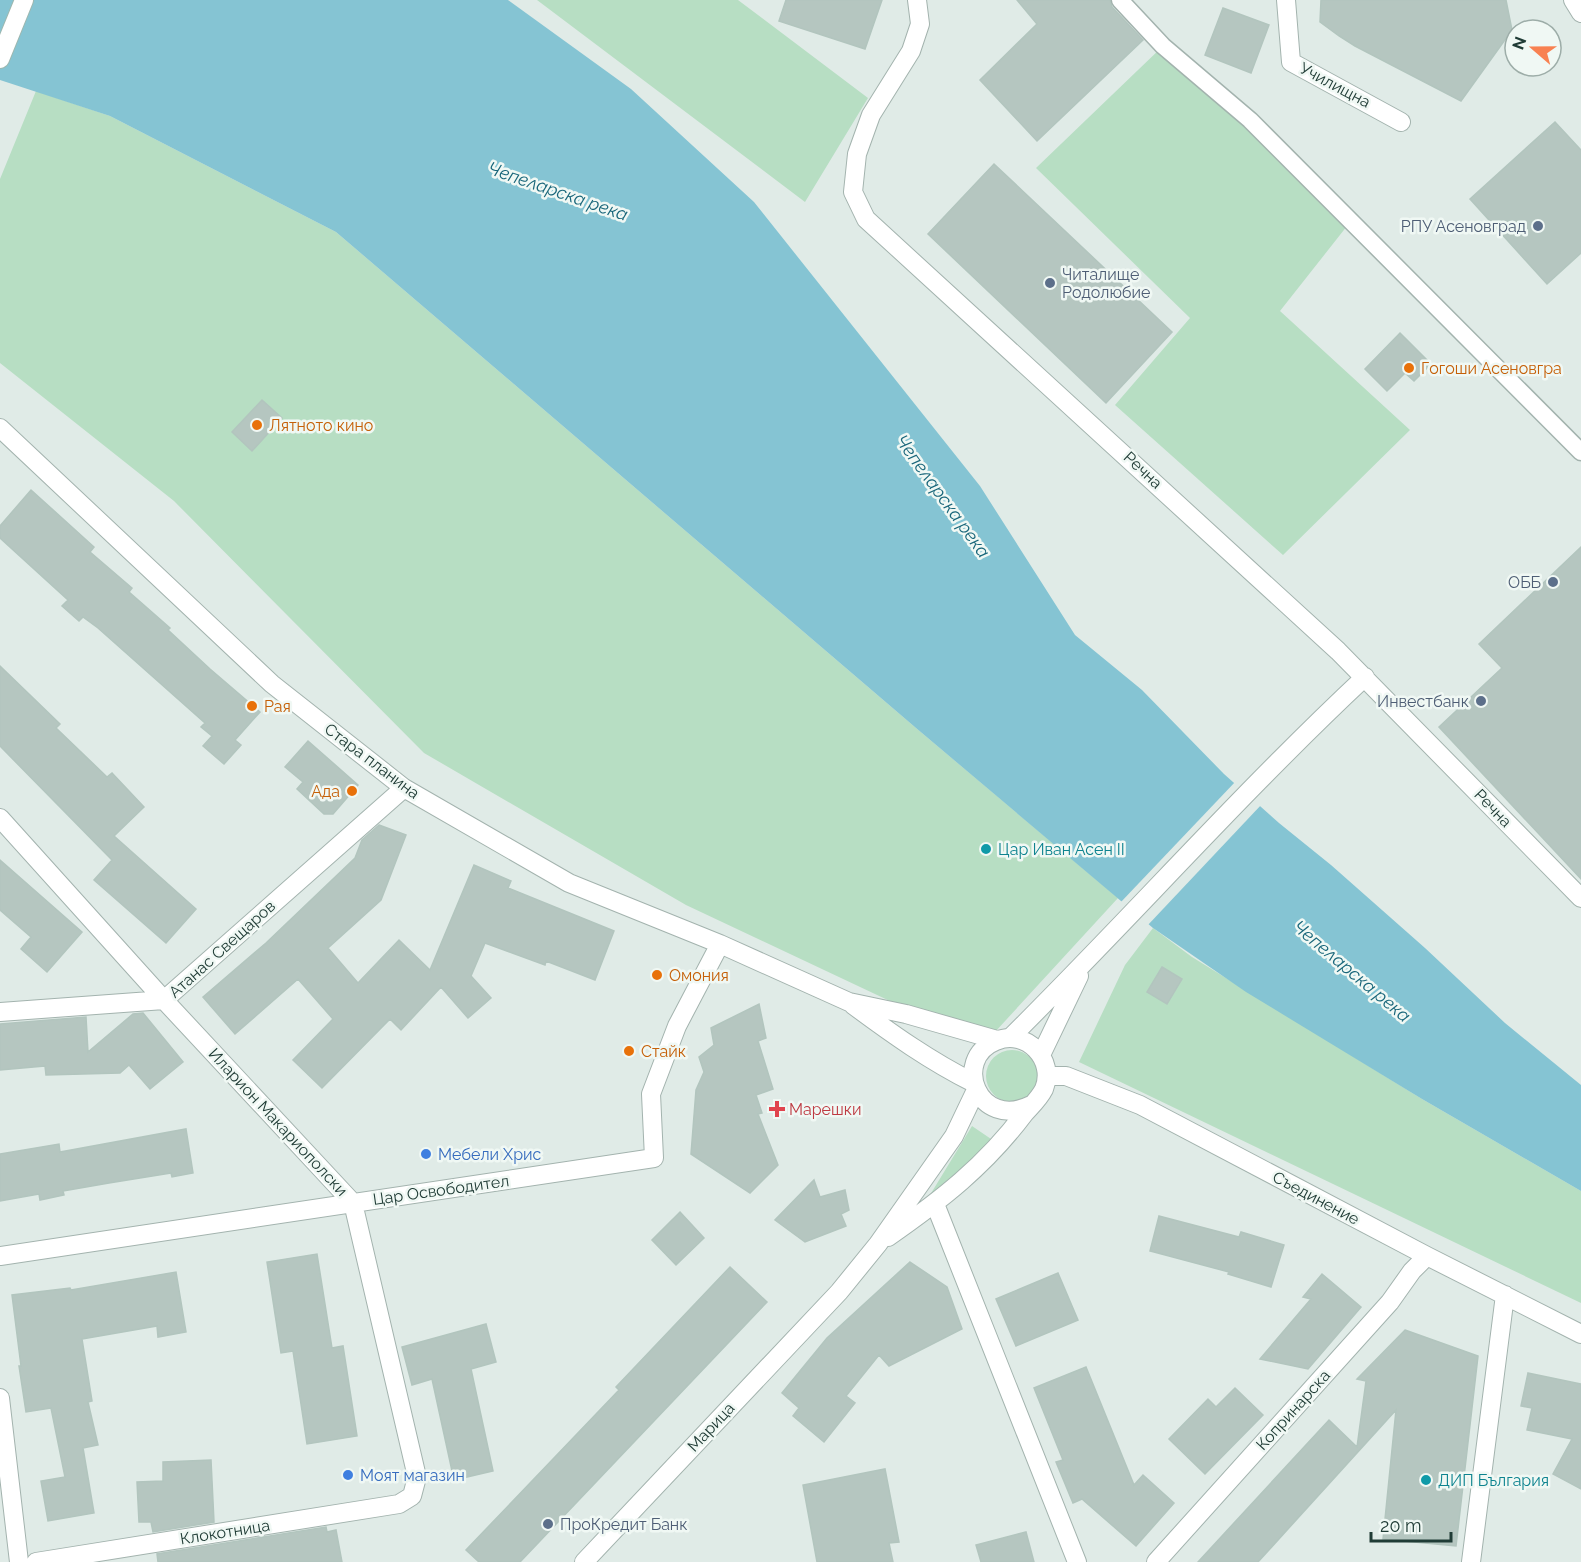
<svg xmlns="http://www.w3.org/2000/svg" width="1581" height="1562" font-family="Raleway,sans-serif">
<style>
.green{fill:#b7dec3}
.water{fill:#85c4d3}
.pier{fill:#e0ebe7}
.building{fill:#b5c6c0;stroke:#b2c5be;stroke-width:1.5}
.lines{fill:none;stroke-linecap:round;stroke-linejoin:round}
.pedestrian-casing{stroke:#a3b3ae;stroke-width:19}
.minor-casing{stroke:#a3b3ae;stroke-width:20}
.tertiary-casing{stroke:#a3b3ae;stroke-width:20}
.secondary-casing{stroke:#9eb7af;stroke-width:20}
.pedestrian{stroke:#fff;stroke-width:16}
.minor{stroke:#fff;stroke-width:18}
.tertiary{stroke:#fff;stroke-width:18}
.secondary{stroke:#fff;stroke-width:18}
.service-dot{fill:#5c6f8a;stroke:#f0f8f4;stroke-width:2}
.food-dot{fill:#e8710a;stroke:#f0f8f4;stroke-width:2}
.culture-dot{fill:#0f9aa8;stroke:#f0f8f4;stroke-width:2}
.health-dot{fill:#e0444e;stroke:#f0f8f4;stroke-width:2}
.shop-dot{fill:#3f7fe0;stroke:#f0f8f4;stroke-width:2}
.labels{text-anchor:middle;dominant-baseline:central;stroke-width:5;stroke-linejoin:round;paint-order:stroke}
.street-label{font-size:16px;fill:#203c36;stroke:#f0f8f4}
.service-label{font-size:16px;fill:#4e5e75;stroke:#f0f8f4;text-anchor:end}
.food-label{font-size:16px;fill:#c56008;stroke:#f0f8f4;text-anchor:start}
.culture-label{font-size:16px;fill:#0d838f;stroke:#f0f8f4;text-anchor:start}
.health-label{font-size:16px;fill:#be3a42;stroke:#f0f8f4;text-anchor:start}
.shop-label{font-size:16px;fill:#366cbe;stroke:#f0f8f4;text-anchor:start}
.water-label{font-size:18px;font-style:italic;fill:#18667a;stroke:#f0f8f4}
</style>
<rect width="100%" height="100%" fill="#e0ebe7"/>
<path class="green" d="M537,0H738L868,98L805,202Z
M1163,46L1351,221L1280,311L1410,430L1283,555L1115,405L1190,318L1036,168Z
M36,91L110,116L336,232L916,728L1118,898L995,1032L928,1019L686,905L424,753L174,501L0,363V179Z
M1153,928L1192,957L1422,1099L1581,1191V1303L1079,1062L1125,965Z
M986 1076a26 26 0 1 1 52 0a26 26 0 1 1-52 0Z
M972,1126L994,1141L930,1195Z"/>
<path class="water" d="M0,0H508L631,89L754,202L980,486L1075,635L1142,690L1224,774L1279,823L1331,865L1425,948L1505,1023L1581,1085V1191L1422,1099L1246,992L1153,928L916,728L336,232L110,116L0,80Z"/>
<path class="pier" d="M1236,781L1262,804L1147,926L1120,903Z"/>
<path class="building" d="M786,0H882L865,49L779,21Z
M1017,0H1110L1112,7L1143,40L1037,141L980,80L1037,24Z
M1321,0H1506L1512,30L1461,101L1355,46L1339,36L1320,22Z
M1223,8L1269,25L1251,73L1205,55Z
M1555,122L1581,150V253L1547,284L1470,199Z
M994,164L1172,332L1106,403L928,234Z
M1400,333L1431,364L1414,381L1405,373L1387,391L1365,369Z
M262,400L282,418L252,451L232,432Z
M31,490L94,547L90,552L132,588L129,592L170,628L168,630L210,669L260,712L235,740L241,745L224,764L203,746L212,736L201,727L205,723L98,628L83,617L79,621L62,606L68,600L0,538V526Z
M1581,547V879L1439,727L1502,668L1479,644Z
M0,666L60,724L56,728L107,777L112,773L144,807L114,836L196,909L166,943L94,880L112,860L0,746Z
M308,741L358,785L333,814H324L297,789L303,782L285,767Z
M379,825L406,835L381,900L328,948L358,983L399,940L430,970L474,865L511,881L508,888L614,931L595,980L546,961L545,965L485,943L471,976L491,998L468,1018L441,987L401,1030L390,1019L322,1088L293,1060L333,1019L298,979L235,1034L203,997L266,943L355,858L362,840Z
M0,860L82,932L47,972L21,949L31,937L0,910Z
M1162,967L1182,979L1167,1004L1147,992Z
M759,1004L766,1038L758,1041L773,1089L756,1095L762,1113L758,1114L778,1165L750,1193L691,1154L696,1090L704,1072L699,1057L714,1045L711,1028Z
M143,1013L183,1062L150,1089L129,1065L120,1073L46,1075L45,1066L0,1070V1024L86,1017L88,1052L133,1014Z
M186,1129L193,1173L172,1177L171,1173L109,1183L63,1191L64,1195L40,1200L39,1194L0,1201V1154L59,1144L60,1152Z
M814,1180L820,1197L845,1190L849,1210L841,1214L846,1226L805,1242L775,1220Z
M680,1212L704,1238L676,1265L652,1240Z
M1159,1216L1239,1237L1241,1232L1284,1245L1271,1287L1228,1274L1229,1272L1150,1251Z
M317,1254L332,1348L343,1346L357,1436L307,1444L293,1351L281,1353L267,1262Z
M910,1262L947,1287L962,1329L889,1366L879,1355L846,1396L855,1403L824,1442L793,1416L799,1408L782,1393L827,1338Z
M730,1267L767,1302L520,1562H479L466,1550L619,1390L616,1387Z
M176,1272L186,1332L158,1337L157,1326L82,1339L92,1401L88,1402L98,1445L83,1448L94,1513L48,1521L41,1481L65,1477L51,1408L26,1412L19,1366H21L12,1295L70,1288L71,1290Z
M1058,1273L1078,1320L1016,1346L996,1299Z
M1322,1274L1361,1307L1308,1369L1260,1359L1311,1299L1303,1297Z
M486,1324L496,1362L471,1369L493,1471L454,1480L432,1379L412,1385L402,1347Z
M1405,1330L1478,1356L1456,1546L1383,1539L1396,1410L1258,1562H1198L1329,1420L1357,1447L1366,1381L1357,1379Z
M1086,1367L1134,1485L1143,1475L1174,1503L1136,1546L1082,1499L1073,1503L1056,1462L1063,1460L1034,1388Z
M1528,1373L1581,1384V1489L1553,1474L1572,1439L1527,1430L1532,1408L1521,1406Z
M1235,1388L1263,1415L1205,1474L1169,1439L1208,1399L1216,1407Z
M211,1460L214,1522L153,1532L151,1522H139L137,1482L163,1481V1462Z
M885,1469L899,1542L889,1543L893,1562H817L803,1485Z
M326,1527L327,1532L336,1530L342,1562H158L157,1554Z
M1026,1532L1034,1562H981L976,1545Z"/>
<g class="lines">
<defs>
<path id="pedestrian" d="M1120,0L1163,46L1250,120L1581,452"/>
<path id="minor" d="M917,0L920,24L911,51L871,115L857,154L853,192L866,219L1338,651L1581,898
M1286,0L1291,62L1401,122
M0,428L272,684L404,788L569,883L720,944L849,1002L906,1014L997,1040
M0,818L164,1000L353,1203L417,1477L412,1496L399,1504L36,1562
M853,1005C892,1034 930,1061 974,1083
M0,1012L164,1000L404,788
M1010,1038C1130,919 1242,792 1365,677
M1041,1055L1079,976
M1047,1076H1066L1140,1105L1427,1256L1581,1334
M935,1204L1077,1562
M888,1237C941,1200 985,1166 1024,1114C1031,1106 1039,1099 1044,1089C1056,1060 1026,1028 996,1041C951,1059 978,1131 1031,1105
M0,1256L654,1158L651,1094L677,1026L720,944
M0,1398L19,1562
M584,1562L839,1292L878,1244L954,1136L976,1090
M1156,1562L1390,1302L1412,1271L1427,1256
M1471,1562L1505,1295"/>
<path id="tertiary" d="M1573,0L1581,13"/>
<path id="secondary" d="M0,59L24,0"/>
</defs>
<use href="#pedestrian" class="pedestrian-casing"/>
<use href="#minor" class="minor-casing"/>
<use href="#tertiary" class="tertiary-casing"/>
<use href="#secondary" class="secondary-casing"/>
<use href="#pedestrian" class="pedestrian"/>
<use href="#minor" class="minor"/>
<use href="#tertiary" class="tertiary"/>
<use href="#secondary" class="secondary"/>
</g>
<g class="service-dot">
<circle cx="1538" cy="226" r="6"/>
<circle cx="1050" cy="283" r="6"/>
<circle cx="1553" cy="582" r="6"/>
<circle cx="1481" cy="701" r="6"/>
<circle cx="548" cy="1524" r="6"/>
</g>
<g class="food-dot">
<circle cx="1409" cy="368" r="6"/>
<circle cx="257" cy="425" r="6"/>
<circle cx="252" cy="706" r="6"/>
<circle cx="352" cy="791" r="6"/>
<circle cx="657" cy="975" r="6"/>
<circle cx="629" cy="1051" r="6"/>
</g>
<g class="culture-dot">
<circle cx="986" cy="849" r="6"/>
<circle cx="1426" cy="1480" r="6"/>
</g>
<path class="health-dot" d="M774 1100h6v6h6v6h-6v6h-6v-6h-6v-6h6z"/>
<g class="shop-dot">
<circle cx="426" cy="1154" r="6"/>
<circle cx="348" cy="1475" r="6"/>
</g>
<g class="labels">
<g class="street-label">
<text transform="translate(1335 85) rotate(28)">Училищна</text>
<text transform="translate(1143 470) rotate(43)">Речна</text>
<text transform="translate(372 761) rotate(37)">Стара планина</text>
<text transform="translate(1493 808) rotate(46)">Речна</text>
<text transform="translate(222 949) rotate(-42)">Атанас Свещаров</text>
<text transform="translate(278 1122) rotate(47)">Иларион Макариополски</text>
<text transform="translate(441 1190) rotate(-8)">Цар Освободител</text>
<text transform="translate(1316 1198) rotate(28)">Съединение</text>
<text transform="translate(1293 1410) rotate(-48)">Копринарска</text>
<text transform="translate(711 1427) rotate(-47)">Марица</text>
<text transform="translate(225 1532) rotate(-9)">Клокотница</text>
</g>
<g class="service-label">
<text x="1526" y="226">РПУ Асеновград</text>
<text x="1062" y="274" text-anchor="start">Читалище<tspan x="1062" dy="18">Родолюбие</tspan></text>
<text x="1541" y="582">ОББ</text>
<text x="1469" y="701">Инвестбанк</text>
<text x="560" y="1524" text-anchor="start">ПроКредит Банк</text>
</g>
<g class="food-label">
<text x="1421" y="368">Гогоши Асеновгра</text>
<text x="269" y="425">Лятното кино</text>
<text x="264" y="706">Рая</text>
<text x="340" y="791" text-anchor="end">Ада</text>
<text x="669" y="975">Омония</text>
<text x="641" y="1051">Стайк</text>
</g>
<g class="culture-label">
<text x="998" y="849">Цар Иван Асен II</text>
<text x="1438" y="1480">ДИП България</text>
</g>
<g class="health-label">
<text x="789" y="1109">Марешки</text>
</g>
<g class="shop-label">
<text x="438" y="1154">Мебели Хрис</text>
<text x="360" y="1475">Моят магазин</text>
</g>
<g class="water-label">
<text transform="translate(558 191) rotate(19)">Чепеларска река</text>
<text transform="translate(943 496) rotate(54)">Чепеларска река</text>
<text transform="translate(1352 971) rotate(40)">Чепеларска река</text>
</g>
</g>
<g transform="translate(1533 48) rotate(290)"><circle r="28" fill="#f0f8f4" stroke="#9dada8" stroke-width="1.5"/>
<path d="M0-4.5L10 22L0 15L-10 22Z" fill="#f88151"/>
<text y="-9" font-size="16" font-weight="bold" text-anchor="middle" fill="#203c36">N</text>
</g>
<path d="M1371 1532v9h80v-9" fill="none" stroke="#203c36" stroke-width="3"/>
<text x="1380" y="1532" font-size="18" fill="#203c36" stroke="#f0f8f4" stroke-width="4.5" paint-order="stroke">20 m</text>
</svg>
